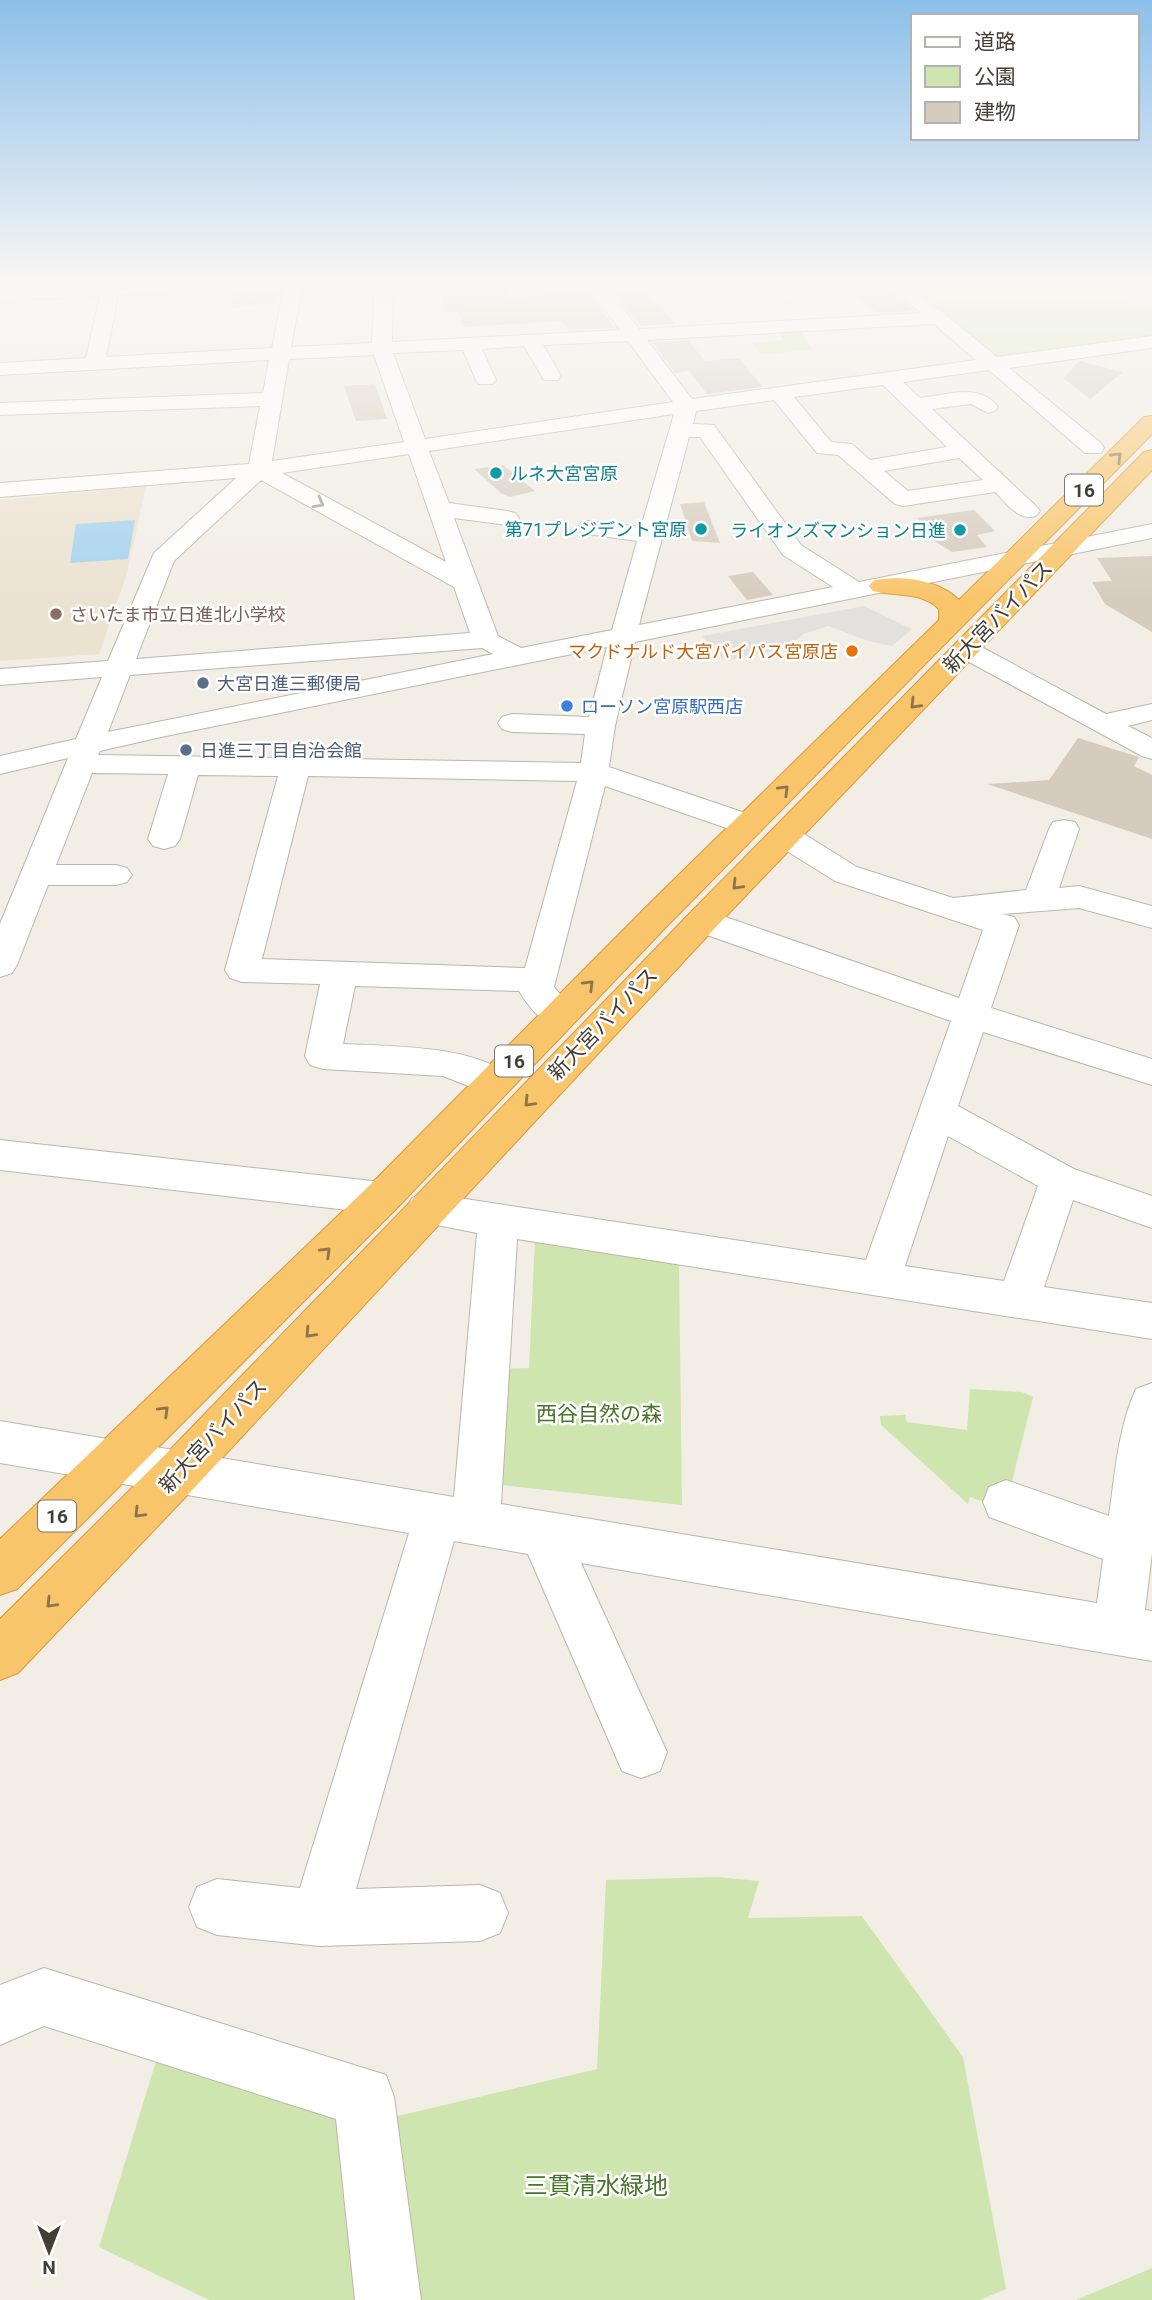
<svg xmlns="http://www.w3.org/2000/svg" width="1152" height="2300" font-family="Roboto,'Noto Sans JP',sans-serif">
<style>
.education{fill:#ebe2d0}
.green{fill:#cfe5af}
.parking{fill:#e3e1de}
.water{fill:#a3d2ed}
.building{fill:#d6ccbe}
.lines{fill:none;stroke-linecap:round;stroke-linejoin:round}
.minor-casing{stroke:#bdb5a8;stroke-width:2}
.highway-casing{stroke:#d8993a;stroke-width:2}
.minor{fill:#fff;fill-rule:evenodd}
.highway{fill:#f9c56a;fill-rule:evenodd}
.oneway{stroke:#8d744a}
.oneway2{stroke:#a29e9a}
.culture-dot{fill:#0f9aa8;stroke:#fff;stroke-width:2.5}
.education-dot{fill:#8d6e63;stroke:#fff;stroke-width:2.5}
.food-dot{fill:#e8710a;stroke:#fff;stroke-width:2.5}
.service-dot{fill:#5c6f8a;stroke:#fff;stroke-width:2.5}
.shop-dot{fill:#3f7fe0;stroke:#fff;stroke-width:2.5}
.labels{text-anchor:middle;dominant-baseline:central;stroke-width:5;stroke-linejoin:round;paint-order:stroke}
.far-culture-label{font-size:18px;fill:#0d838f;stroke:#fff;text-anchor:end}
.far-education-label{font-size:18px;fill:#785e54;stroke:#fff;text-anchor:start}
.far-food-label{font-size:18px;fill:#c56008;stroke:#fff;text-anchor:end}
.far-service-label{font-size:18px;fill:#4e5e75;stroke:#fff;text-anchor:start}
.far-shop-label{font-size:18px;fill:#366cbe;stroke:#fff;text-anchor:start}
.shield{fill:#fff;stroke:#7d7872;stroke-width:2}
.shield-label{font-size:19px;font-weight:bold;fill:#453e35}
.street-label{font-size:21px;fill:#453e35;stroke:#fff}
.park-label{font-size:21px;fill:#49742b;stroke:#fff}
.near-park-label{font-size:24px;fill:#49742b;stroke:#fff}
</style>
<rect width="100%" height="100%" fill="#f2eee6"/>
<path class="education" d="M146,486L127,573L99,654L0,661V500Z"/>
<path class="green" d="M758,281H776L797,305L779,306Z
M901,281H1129L1152,292V339L1005,359L992,357Z
M798,327L813,350L761,354L753,343L784,340L776,328Z
M535,1238L679,1260L682,1505L482,1483L490,1369L529,1368Z
M970,1389L1022,1392L1033,1397L1005,1509L970,1497L968,1504L881,1425L880,1416L905,1415L907,1422L967,1430Z
M717,1877L759,1881L748,1918L862,1916L963,2057L1006,2289L980,2300H209L99,2247L157,2058L381,2120L597,2069L606,1880Z
M1152,2268V2300H1076Z"/>
<path class="parking" d="M1100,281H1121L1152,298V309Z
M864,606L912,629L892,646L868,641L828,626L803,634L788,648L725,661L702,636Z"/>
<path class="water" d="M135,520L128,559L70,563L76,524Z"/>
<path class="building" d="M505,281L511,297L588,291L615,328L569,330L562,321L463,327L459,311L445,312L438,282Z
M882,281L883,283L914,311L876,313L840,282Z
M281,290L278,303L232,308L233,292Z
M649,293L675,324L640,326L616,294Z
M688,340L705,361L738,358L763,387L707,394L689,371L675,373L652,342Z
M1079,361L1123,372L1090,399L1063,378Z
M375,384L387,419L356,421L344,386Z
M503,465L535,491L510,497L501,493L474,469Z
M704,502L720,543L692,541L680,504Z
M974,510L995,531L977,535L987,547L952,552L933,540L917,518Z
M1152,556V632L1105,604L1092,582L1112,581L1097,558Z
M753,572L773,595L747,600L728,576Z
M1078,738L1139,757L1134,766L1152,775V839L987,784L1049,780Z"/>
<g class="lines">
<defs>
<path id="minor" d="M103,281H121L120,284L303,281L291,347L372,343L375,281H393L392,342L620,330L584,281H749L740,286L611,292L639,329L921,313L885,281H904L997,357L1152,336V348L1009,368L1101,443L1104,448L1101,453H1085L989,370L903,382L920,398C947,395 980,382 998,407L995,411L988,413L971,404L932,409L1036,506L1040,511L1036,516C1018,521 1007,504 995,492L903,506L895,504L838,455L817,453L774,400L696,411L693,424L714,425L801,545L859,582L1152,524V538L635,642L615,726L609,767L760,818L764,825L760,832L749,834L738,832L605,786L554,987L577,1014L571,1023C547,1030 531,1011 519,991L355,986L343,1044C383,1046 491,1045 512,1082L507,1092L494,1096L443,1076L323,1069L310,1065L305,1056L320,984L242,982L230,978L225,970L278,776L198,775L180,839L175,846L164,849L153,846L148,839L168,774L92,773L56,865H116L127,868L132,875L127,882L116,885H48L17,965L12,973L0,977V924L68,758L0,774V756L76,739L102,677L0,685V669L108,661L154,553L236,478L0,497V483L249,464L260,406L0,415V403L263,393L269,360L0,375V363L86,358L100,296L0,300V290L102,285ZM284,287L272,348L106,357L118,295ZM934,324L976,360L692,399L647,340ZM628,341L673,402L425,439L393,353L463,350L476,380L479,384H493L496,380L482,349L524,346L544,380H558L561,376L543,345ZM374,355L404,442L272,461L289,359ZM883,385L947,447L870,460L852,444L831,442L794,397ZM674,414L641,527L589,521L581,523L577,528L581,533L637,541L612,630L521,648L498,636L454,518L507,525L515,523L519,518L515,513L507,511L449,503L429,451ZM689,437H700L783,555L833,587L639,625ZM409,454L446,562L282,473ZM959,458L983,480L908,491L884,471ZM261,480L454,587L470,633L136,659L174,561ZM607,647L589,717L512,714L502,717L498,723L502,729L512,732L585,734L581,763L98,755L100,751L161,737ZM482,648L493,654L108,732L130,675ZM308,776L577,781L525,968L262,959Z
M967,642L976,644L1106,714L1152,704V720L1128,726L1152,738V759L1142,756L958,656L954,650L958,644Z
M1064,820L1075,822L1079,829L1059,888L1079,886L1152,906V928L1079,908L1002,914L1014,917L1019,925L991,1008L1152,1059V1085L983,1032L958,1106L1074,1169L1152,1196V1228L1073,1200L1044,1287L1152,1303V1339L517,1239L501,1504L1097,1603L1103,1559L989,1517L983,1502L989,1487L1006,1480L1109,1516C1115,1474 1118,1428 1136,1389L1152,1383V1553L1145,1610L1152,1611V1661L581,1563L667,1752L660,1771L641,1778L622,1771L528,1554L454,1541L356,1889L480,1885L500,1893L508,1913L500,1933L480,1941L319,1946L217,1935L197,1927L189,1907L197,1887L217,1879L300,1888L409,1533L0,1463V1421L454,1497L477,1233L412,1220L406,1209L412,1198L426,1193L866,1260L951,1021L690,929L685,921L690,913L702,910L714,913L959,998L983,930L835,881L774,843L769,836L774,829L785,826L796,829L857,867L953,898L1026,890L1049,829L1053,822ZM948,1136L1038,1186L1004,1281L905,1266Z
M0,1140L382,1182L396,1187L402,1198L396,1209L382,1214L0,1170Z
M44,1968L386,2075L394,2097L421,2300H355L336,2119L44,2026L0,2045V1985Z"/>
<path id="highway" d="M1152,416V434L671,922L396,1209L17,1589L0,1595V1539L368,1187L647,906L939,620V609C920,591 897,597 873,591L869,586L873,581C900,574 939,580 959,600L1144,417Z
M1152,450V470L714,929L196,1486L18,1673L0,1680V1619L164,1456L690,913L1144,452Z"/>
</defs>
<use href="#minor" class="minor-casing"/>
<use href="#highway" class="highway-casing"/>
<use href="#minor" class="minor"/>
<use href="#highway" class="highway"/>
</g>
<defs><path id="oneway-chevron" d="M-2-3.5L2.5 0L-2 3.5" fill="none" stroke-width="1.6" stroke-linecap="round" stroke-linejoin="round" transform="scale(1.75)"/></defs>
<g class="oneway">
<use href="#oneway-chevron" transform="translate(1117 457) rotate(-45)"/>
<use href="#oneway-chevron" transform="translate(915 704) rotate(134)"/>
<use href="#oneway-chevron" transform="translate(784 790) rotate(-45)"/>
<use href="#oneway-chevron" transform="translate(737 885) rotate(134)"/>
<use href="#oneway-chevron" transform="translate(589 985) rotate(-45)"/>
<use href="#oneway-chevron" transform="translate(529 1102) rotate(134)"/>
<use href="#oneway-chevron" transform="translate(326 1252) rotate(-44)"/>
<use href="#oneway-chevron" transform="translate(310 1333) rotate(133)"/>
<use href="#oneway-chevron" transform="translate(164 1411) rotate(-44)"/>
<use href="#oneway-chevron" transform="translate(139 1513) rotate(134)"/>
<use href="#oneway-chevron" transform="translate(51 1603) rotate(134)"/>
</g>
<use class="oneway2" href="#oneway-chevron" transform="translate(319 503) rotate(29)"/>
<linearGradient id="sky" x2="0" y2="1"><stop stop-color="#8cc0ea"/><stop offset="0.47" stop-color="#f9f7f4"/><stop offset="1" stop-color="#f9f7f4" stop-opacity="0"/></linearGradient>
<rect width="1152" height="603" fill="url(#sky)"/>
<g class="culture-dot">
<circle cx="496" cy="473" r="7"/>
<circle cx="701" cy="529" r="7"/>
<circle cx="960" cy="530" r="7"/>
</g>
<circle class="education-dot" cx="56" cy="614" r="7"/>
<circle class="food-dot" cx="852" cy="651" r="7"/>
<g class="service-dot">
<circle cx="203" cy="683" r="7"/>
<circle cx="186" cy="750" r="7"/>
</g>
<circle class="shop-dot" cx="567" cy="706" r="7"/>
<g class="labels">
<g class="far-culture-label">
<text x="510" y="473" text-anchor="start">ルネ大宮宮原</text>
<text x="687" y="529">第71プレジデント宮原</text>
<text x="946" y="530">ライオンズマンション日進</text>
</g>
<g class="far-education-label">
<text x="70" y="614">さいたま市立日進北小学校</text>
</g>
<g class="far-food-label">
<text x="838" y="651">マクドナルド大宮バイパス宮原店</text>
</g>
<g class="far-service-label">
<text x="217" y="683">大宮日進三郵便局</text>
<text x="200" y="750">日進三丁目自治会館</text>
</g>
<g class="far-shop-label">
<text x="581" y="706">ローソン宮原駅西店</text>
</g>
<g class="shield">
<rect x="1065" y="474.5" width="38" height="31" rx="5"/>
<rect x="495" y="1045.5" width="38" height="31" rx="5"/>
<rect x="38" y="1500.5" width="38" height="31" rx="5"/>
</g>
<g class="shield-label">
<text x="1084" y="490">16</text>
<text x="514" y="1061">16</text>
<text x="57" y="1516">16</text>
</g>
<g class="street-label">
<text transform="translate(998 617) rotate(-46)">新大宮バイパス</text>
<text transform="translate(603 1024) rotate(-46)">新大宮バイパス</text>
<text transform="translate(213 1436) rotate(-47)">新大宮バイパス</text>
</g>
<g class="park-label">
<text x="599" y="1414">西谷自然の森</text>
</g>
<g class="near-park-label">
<text x="596" y="2186">三貫清水緑地</text>
</g>
</g>
<rect x="911" y="14" width="228" height="126" fill="#ffffff" stroke="#b5b2ae" stroke-width="2"/>
<rect x="925" y="37" width="35" height="10" fill="#ffffff" stroke="#b5b2ae" stroke-width="2"/>
<text x="974" y="49" font-size="21" fill="#453e35">道路</text>
<rect x="925" y="66" width="35" height="21" fill="#cfe5af" stroke="#b5b2ae" stroke-width="2"/>
<text x="974" y="84" font-size="21" fill="#453e35">公園</text>
<rect x="925" y="102" width="35" height="21" fill="#d6ccbe" stroke="#b5b2ae" stroke-width="2"/>
<text x="974" y="119" font-size="21" fill="#453e35">建物</text>
<g transform="translate(49 2251) rotate(180)" stroke="#ffffff" stroke-width="5" paint-order="stroke">
<path d="M0-5L12 26L0 18L-12 26Z" fill="#453e35"/>
<text y="-10" font-size="19" font-weight="bold" text-anchor="middle" fill="#453e35">N</text>
</g>
</svg>
